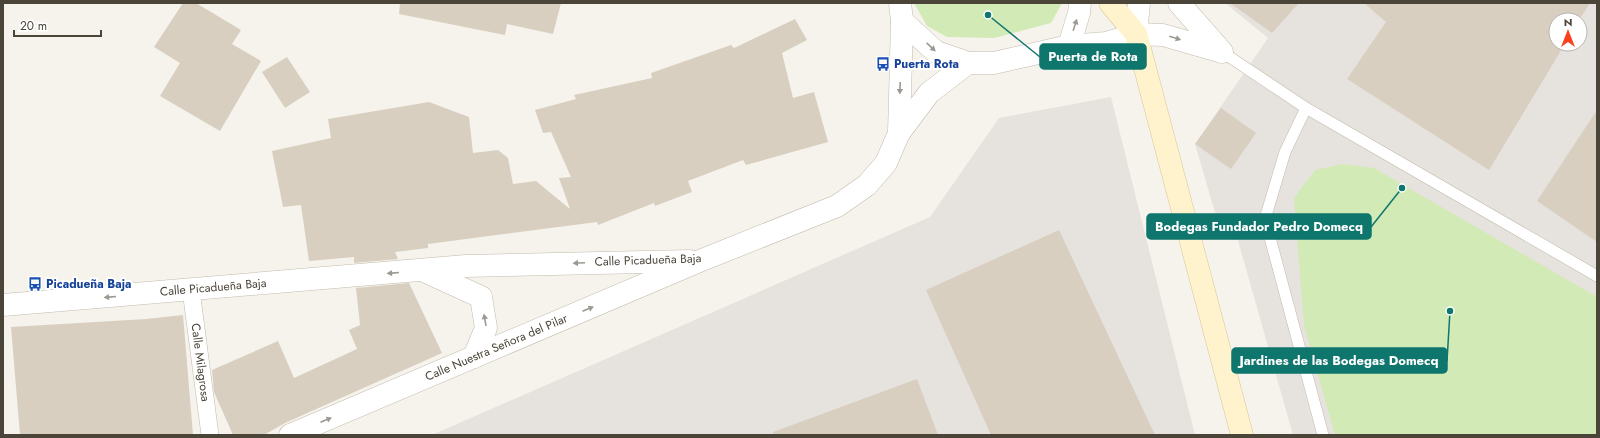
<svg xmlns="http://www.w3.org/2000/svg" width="1600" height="438" font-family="Jost,sans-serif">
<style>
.industrial{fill:#e6e2dd;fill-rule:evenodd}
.green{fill:#d2eab5}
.building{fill:#d8cfc1}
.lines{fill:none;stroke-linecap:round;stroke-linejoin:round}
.service-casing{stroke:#c2bbae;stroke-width:12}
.pedestrian-casing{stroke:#c2bbae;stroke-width:18}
.minor-casing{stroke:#c2bbae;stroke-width:23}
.tertiary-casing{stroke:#c2bbae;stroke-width:23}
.secondary-casing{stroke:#d6c79b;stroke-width:23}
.service{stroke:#fff;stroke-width:11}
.pedestrian{stroke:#fff;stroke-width:17}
.minor{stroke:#fff;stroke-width:22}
.tertiary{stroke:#fff;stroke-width:22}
.secondary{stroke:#fff3cd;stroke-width:22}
.oneway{fill:#9c9892}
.labels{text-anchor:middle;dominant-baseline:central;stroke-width:4;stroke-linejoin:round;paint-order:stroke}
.transit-label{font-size:12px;font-weight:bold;fill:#164399;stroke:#fff;text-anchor:start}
.street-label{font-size:12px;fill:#4b4439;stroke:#fff}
.leader{fill:none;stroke:#0f766e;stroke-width:1.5}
.callout-dot{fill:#0f766e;stroke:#fff;stroke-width:1.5}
.callout{fill:#0f766e;stroke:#0f766e;stroke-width:1.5}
.callout-label{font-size:13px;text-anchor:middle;font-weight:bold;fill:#fff}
</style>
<rect width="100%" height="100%" fill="#f6f3ec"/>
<path class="industrial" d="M1225,3H1597V435H1293L1237,237L1224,236L1221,233L1195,144L1268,38ZM1556,20H1580V44H1556Z
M1111,97L1195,435H432L930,217L999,118Z"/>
<path class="green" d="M914,3H1062L1051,23L994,38L947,37L927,26Z
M1342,164L1374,168L1597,297V435H1335L1304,325L1294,198L1315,170Z"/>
<path class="building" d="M183,3H196L241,30L232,44L261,61L220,131L160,96L180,63L154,47Z
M400,3H561L553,34L507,24L505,35L399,14Z
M1230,3H1299L1272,33Z
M1364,3H1590L1579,20H1556V44H1565L1489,170L1347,79L1386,22Z
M795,19L807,40L782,53L793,98L814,92L828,142L746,165L743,160L688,181L692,192L655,206L654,203L598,225L597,222L428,244V248L395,252L398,259L354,263V257L309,261L301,205L283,207L272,151L331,138L328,119L429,102L469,117L473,153L498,150L508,158L513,184L536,181L570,209L559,178L571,177L551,132L543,133L535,110L576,99L574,95L652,78L651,73L731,45L734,48Z
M287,57L310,92L285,108L262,72Z
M1221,108L1256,133L1231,169L1195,144Z
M1597,110V242L1537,201Z
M1059,230L1155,435H991L926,290Z
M409,283L442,353L285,423L264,435H233L214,392L212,370L278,341L294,378L357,349L349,330L360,325L356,288Z
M183,315L193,435H20L11,327L146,319Z
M917,379L938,435H773V432Z"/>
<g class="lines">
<defs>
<path id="service" d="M1222,52L1306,108L1597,276
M1306,108L1285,152L1265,219L1323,435"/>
<g id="pedestrian">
<path id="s1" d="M191,290L210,435"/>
</g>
<path id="minor" d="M1139,3L1136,34L1163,35L1222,52
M1179,3L1222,52"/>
<g id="tertiary">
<path d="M902,21L936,52L968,63H994L1069,46L1106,43L1136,34"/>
<path d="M1069,46L1079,13L1080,3"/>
<path d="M899,133L902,21L900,3"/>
<path d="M424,271L481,297L486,328L474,357"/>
<path id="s2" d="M3,305L466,266L690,261"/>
<path id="s3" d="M290,435L702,260L837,206L867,185L886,163L899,133L929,93L968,63"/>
</g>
<path id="secondary" d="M1110,3L1136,34L1242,435"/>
</defs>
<use href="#service" class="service-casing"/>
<use href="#pedestrian" class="pedestrian-casing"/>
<use href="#minor" class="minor-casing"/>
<use href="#tertiary" class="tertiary-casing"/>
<use href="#secondary" class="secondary-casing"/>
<use href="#service" class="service"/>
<use href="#pedestrian" class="pedestrian"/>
<use href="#minor" class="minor"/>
<use href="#tertiary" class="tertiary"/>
<use href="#secondary" class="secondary"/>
</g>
<defs><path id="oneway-solid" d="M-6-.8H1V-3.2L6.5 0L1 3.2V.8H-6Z"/></defs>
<g class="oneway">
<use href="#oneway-solid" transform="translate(1075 25) rotate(-72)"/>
<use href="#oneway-solid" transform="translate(1175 38) rotate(17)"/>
<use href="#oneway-solid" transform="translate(931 47) rotate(43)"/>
<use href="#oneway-solid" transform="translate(900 88) rotate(92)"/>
<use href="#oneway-solid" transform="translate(579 263) rotate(178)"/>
<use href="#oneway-solid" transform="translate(393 273) rotate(175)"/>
<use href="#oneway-solid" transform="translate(110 297) rotate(175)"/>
<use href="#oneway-solid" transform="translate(588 309) rotate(-23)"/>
<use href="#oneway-solid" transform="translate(485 320) rotate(-100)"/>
<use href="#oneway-solid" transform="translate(326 420) rotate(-23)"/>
</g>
<defs>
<symbol id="bus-bare" viewBox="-9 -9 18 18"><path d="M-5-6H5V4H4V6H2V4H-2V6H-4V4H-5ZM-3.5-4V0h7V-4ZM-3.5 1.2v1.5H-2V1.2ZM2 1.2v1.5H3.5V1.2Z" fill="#1a4fb4" stroke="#fff" stroke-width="2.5" paint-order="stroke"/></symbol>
</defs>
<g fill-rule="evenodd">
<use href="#bus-bare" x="873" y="54" width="20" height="20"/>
<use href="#bus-bare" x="25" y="274" width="20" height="20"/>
</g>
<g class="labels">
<g class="transit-label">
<text x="894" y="64">Puerta Rota</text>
<text x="46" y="284">Picadueña Baja</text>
</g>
<g class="street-label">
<text transform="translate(648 260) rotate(-2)">Calle Picadueña Baja</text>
<text stroke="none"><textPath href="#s2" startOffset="211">Calle Picadueña Baja</textPath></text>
<text stroke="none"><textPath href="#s3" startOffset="224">Calle Nuestra Señora del Pilar</textPath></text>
<text stroke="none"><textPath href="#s1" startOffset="73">Calle Milagrosa</textPath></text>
</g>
</g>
<path class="leader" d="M988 15L1040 57M1402 188L1371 227M1450 311L1447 361"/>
<g class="callout-dot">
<circle cx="988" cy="15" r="4"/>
<circle cx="1402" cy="188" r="4"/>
<circle cx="1450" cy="311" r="4"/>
</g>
<g class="callout">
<rect x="1040" y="44" width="106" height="25" rx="4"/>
<rect x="1147" y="214" width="224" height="25" rx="4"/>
<rect x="1232" y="348" width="215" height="25" rx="4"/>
</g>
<g class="callout-label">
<text x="1093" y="61">Puerta de Rota</text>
<text x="1259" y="231">Bodegas Fundador Pedro Domecq</text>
<text x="1339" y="365">Jardines de las Bodegas Domecq</text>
</g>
<rect width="1600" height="438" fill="none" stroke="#4b4439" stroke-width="8"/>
<g transform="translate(1568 32)"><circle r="19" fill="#ffffff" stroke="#b7b4b0"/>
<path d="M0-3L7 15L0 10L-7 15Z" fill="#fc3f1d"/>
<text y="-6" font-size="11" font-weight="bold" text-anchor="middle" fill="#4b4439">N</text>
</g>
<path d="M14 30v6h87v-6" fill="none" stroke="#4b4439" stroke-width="2"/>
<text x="20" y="30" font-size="12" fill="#4b4439" stroke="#ffffff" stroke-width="3" paint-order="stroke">20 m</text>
</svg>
